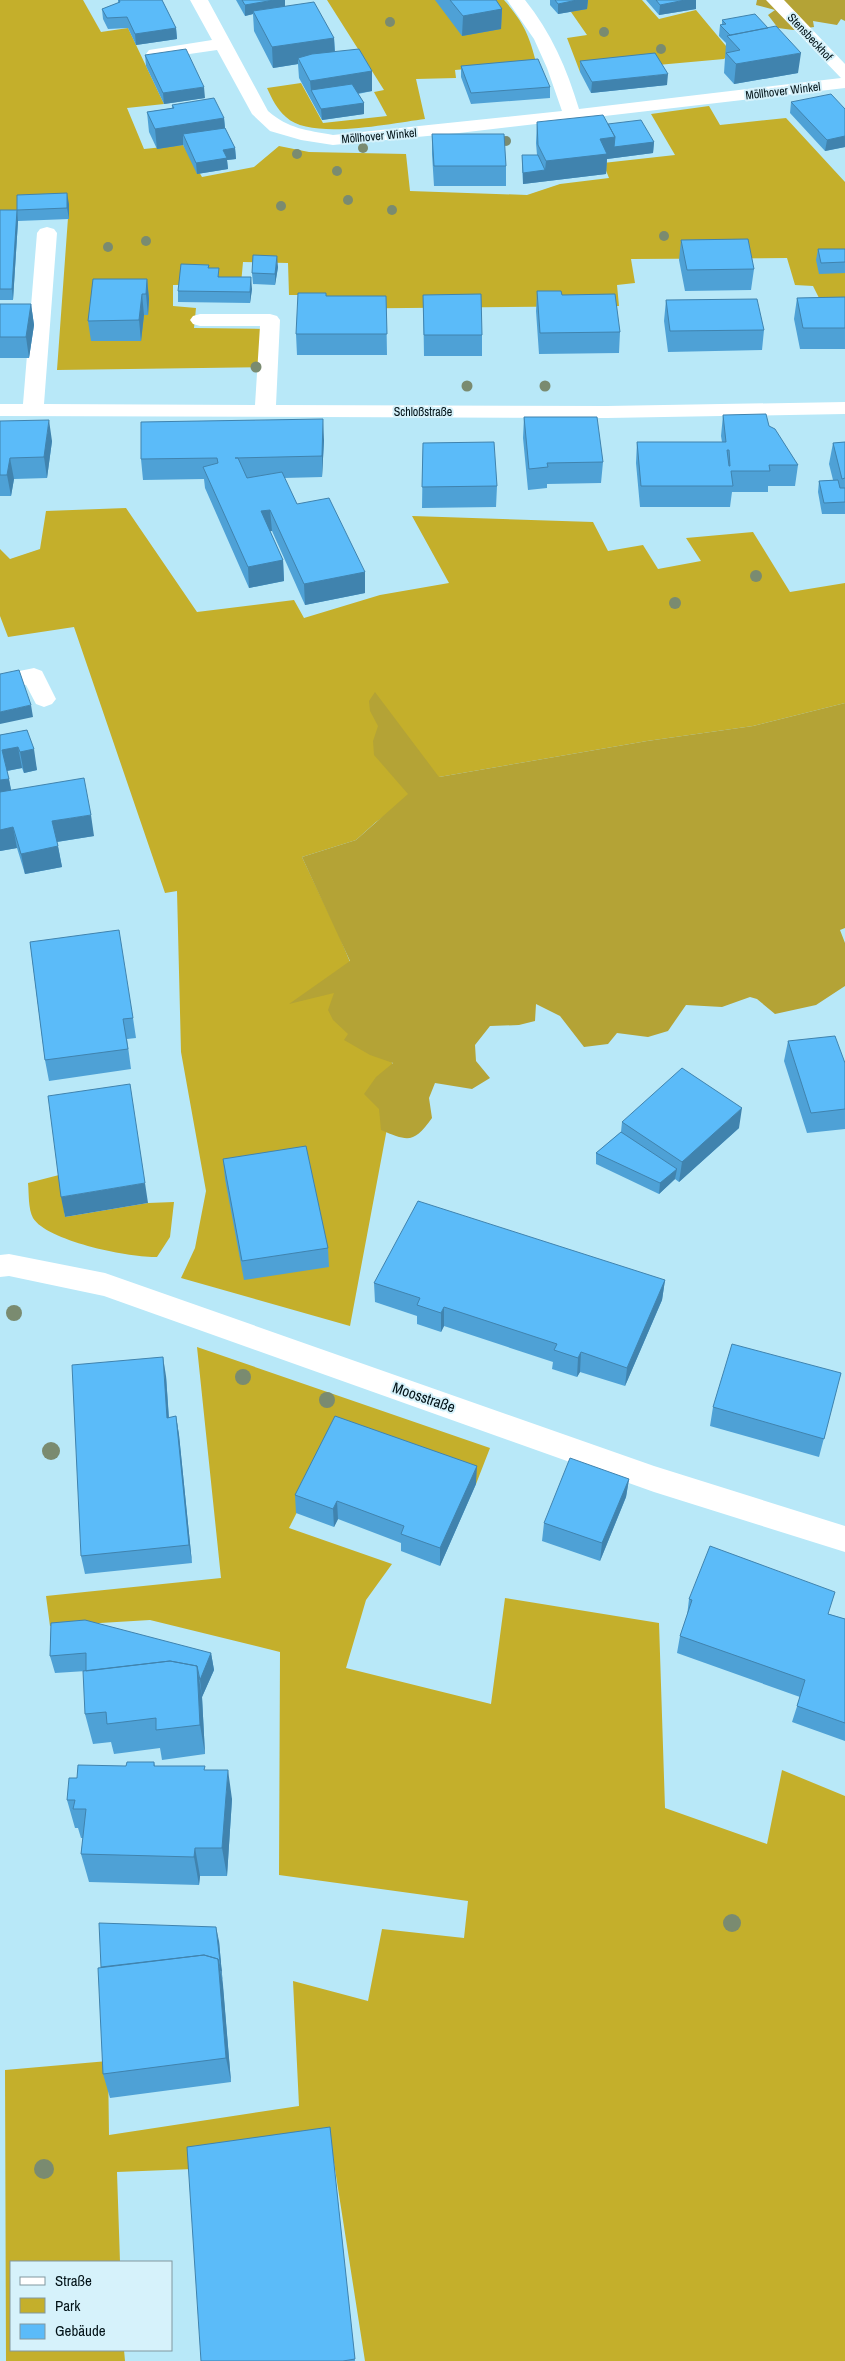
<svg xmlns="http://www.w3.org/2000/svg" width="845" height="2361" font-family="'Archivo Narrow',sans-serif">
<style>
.green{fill:#c4af2b}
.forest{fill:#b4a336}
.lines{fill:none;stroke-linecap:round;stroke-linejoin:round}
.minor{fill:#fff;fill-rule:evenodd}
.tree{fill:#7a8b70}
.wall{fill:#4ea1d6}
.shaded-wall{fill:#4083ae}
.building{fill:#5bbbf9;stroke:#4083ae;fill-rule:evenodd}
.labels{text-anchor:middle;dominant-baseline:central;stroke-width:4;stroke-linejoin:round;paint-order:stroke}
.far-street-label{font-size:12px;fill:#021217;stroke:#d6f2fb}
.street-label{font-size:15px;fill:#021217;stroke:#d6f2fb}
</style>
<rect width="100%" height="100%" fill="#b8e8f8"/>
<path class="green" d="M0,0H83L101,32L128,28L164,104L127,108L144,149L183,145L202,177L254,167L279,146L309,152L406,154L410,191L527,195L560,184L609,178L603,163L675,155L651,114L709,106L720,125L786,118L845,182V303L822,304L813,286L795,285L787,258L631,259L635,283L617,285L619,306L305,309L307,295H289L288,263L243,262L241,284L173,285V306L196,308L194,328L267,329L266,367L57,370L69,204L19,207L18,221L0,222Z
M327,0H504C526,25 530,38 538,70L502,66L455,70L456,78L416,79L425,119C392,123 311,141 286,117C277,109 272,99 267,88L301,83L323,123L387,116L374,92L384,90Z
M579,0H642L659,19L696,10L731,52L724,59L580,72L567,38L587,35L571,12Z
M126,508L197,612L294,600L304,618L380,595L449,583L412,516L593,522L608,551L643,545L658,569L701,561L686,538L753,532L790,592L845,583V703L753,726L647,741L439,777L376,822L356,840L302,857L338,933L397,1075L350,1326L181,1278L195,1248L206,1191L181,1052L177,891L165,893L74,627L8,637L0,616V549L10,559L40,549L46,511Z
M59,1175L65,1217L148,1203L174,1202L170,1237L157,1257C130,1258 47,1241 33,1218C28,1209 29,1193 28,1183Z
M197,1347L490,1448L476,1484L336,1435L289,1528L392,1564L366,1600L346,1668L491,1704L505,1598L659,1623L665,1808L767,1844L782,1770L845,1796V2361H365L332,2150L193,2169L117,2172L120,2262H11V2350H124L125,2361H6L5,2070L108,2061L109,2135L299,2106L293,1981L368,2001L382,1929L464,1938L468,1901L279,1875L280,1652L150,1620L50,1626L46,1596L221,1578Z"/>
<path class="forest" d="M757,0H845V21L841,19L837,25L813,21L814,27L793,30L778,28L768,15L775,10L756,5Z
M375,692L439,777L647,741L753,726L845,703V928L840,930L845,943V986L816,1005L775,1014L757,999L750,997L722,1007L686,1005L668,1031L648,1037L617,1033L608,1044L584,1047L560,1016L536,1004L535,1021L519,1025L490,1026L475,1045L476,1061L490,1078L472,1089L435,1083L429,1098L432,1118C414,1143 409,1142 381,1130L379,1109L364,1094L376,1077L393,1063L370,1055L344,1040L348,1034L333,1020L328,1010L334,993L289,1004L350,961L302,857L356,840L408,794L374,755L373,741L378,726L370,711L369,701Z"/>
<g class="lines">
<path class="minor" d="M190,0H208L268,111C289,129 306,130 333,135L562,111L547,68L534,39L507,0H525C551,32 567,69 579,109L841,78L766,0H784L845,64V88L459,133L333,145L301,140L270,131L252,114L217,50L155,59L149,58L146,54L149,50L212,40Z
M47,227L54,229L57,233L44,404L255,405L260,326H200L193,324L190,320L193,316L200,314H270L277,316L280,320L276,405L607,406L845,402V414L607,418L0,416V404H23L37,233L40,229Z
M34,668L42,671L56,699L52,704L44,707L36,704L26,685L0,691V675Z
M9,1254L105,1273L654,1466L845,1526V1552L654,1492L104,1296L9,1276L0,1277V1255Z"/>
</g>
<g class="tree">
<circle cx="390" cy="22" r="5"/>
<circle cx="604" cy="32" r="5"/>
<circle cx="661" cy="49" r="5"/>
<circle cx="506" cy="141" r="5"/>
<circle cx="363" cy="148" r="5"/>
<circle cx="297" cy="154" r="5"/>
<circle cx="337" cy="171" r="5"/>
<circle cx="348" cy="200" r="5"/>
<circle cx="281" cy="206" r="5"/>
<circle cx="392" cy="210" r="5"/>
<circle cx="664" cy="236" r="5"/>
<circle cx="146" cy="241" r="5"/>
<circle cx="108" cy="247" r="5"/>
<circle cx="256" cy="367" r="5.5"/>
<circle cx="467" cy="386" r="5.5"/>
<circle cx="545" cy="386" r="5.5"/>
<circle cx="756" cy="576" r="6"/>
<circle cx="675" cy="603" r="6"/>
<circle cx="14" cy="1313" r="8"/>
<circle cx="243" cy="1377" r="8"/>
<circle cx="327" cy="1400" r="8"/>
<circle cx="51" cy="1451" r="9"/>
<circle cx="732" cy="1923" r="9"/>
<circle cx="44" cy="2169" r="10"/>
</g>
<path class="wall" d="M118,0H162L176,28L177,39L136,45L128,28L108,29L103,19L102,9L118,3Z
M236,0H285V6L334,38L335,51L372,71V91L358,94L364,103V114L322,120L299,78L298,64L273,68L254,31L253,14L245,16Z
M435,0H496L502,9L501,29L462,36Z
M550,0H588L587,9L558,14L550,5Z
M646,0H696V9L659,15Z
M722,20L798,73L734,84L724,73L726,43L719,36L720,25L722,24Z
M145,55L205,98L164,104L146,66Z
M580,61L667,85L591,93L580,72Z
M461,66L550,87V98L471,104L461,77Z
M791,102L845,109V147L825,151L790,113Z
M172,105L224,118L225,128L235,148L236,159L227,160L228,169L197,174L183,145L157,149L149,132L147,112L172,108Z
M537,122L608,124L654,142L653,153L607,159L606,174L523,184L522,166V155H537L536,143Z
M432,134L506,166V186H434L432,154Z
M69,204V219L18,221L13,300H0V210H17Z
M681,240L754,269L751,290L685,291L679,260Z
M818,249H845V273L819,274L816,260Z
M209,265V268L220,277L252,289L250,303L178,302V291Z
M278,267L275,285L253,284L252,273Z
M147,279L149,299L148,315H144L141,341H91L88,321Z
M537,291L562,295L620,332L619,353L539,354L536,311Z
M423,295L482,335V356H424Z
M326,296H386L387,355H297L296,334Z
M845,297V349H800L794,319L797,298Z
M666,300L764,330L762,350L668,352L664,321Z
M0,304H31L34,325L29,358H0Z
M723,415L769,426L798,465L795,486H768V492H732L730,507H640L636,463L637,442H722L721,436Z
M524,417L603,462L601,483L547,484V488L528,490L523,438Z
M0,421L52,441L47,478L14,479L11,496H0Z
M324,440L322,477L284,478L297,504L365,572V593L305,605L272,531H270L283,560L284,581L249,588L205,488L204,479L143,480L141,459Z
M845,442V514H822L818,492L819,481L833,480L829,464L833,443Z
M423,443L497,486L496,507L422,508Z
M27,730L37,770L24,773L22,768L7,771L11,790L94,836L57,842L62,867L25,874L17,848L0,851V735Z
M30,942L133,1018L136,1038L127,1039L131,1069L49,1081L45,1060Z
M788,1041L845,1063V1129L807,1133L784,1061Z
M622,1122L739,1128L679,1182L675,1179L659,1194L596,1164V1153L621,1132Z
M223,1159L328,1248L329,1267L244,1280L225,1179Z
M665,1280L662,1300L625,1386L580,1372L577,1377L552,1369L553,1362L444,1326L441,1332L417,1324V1316L375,1302L374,1283Z
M841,1373L819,1457L710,1426L713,1407Z
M166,1376L169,1418L176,1416L179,1435L192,1563L85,1574L81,1556Z
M629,1479L626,1497L600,1561L542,1541L544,1523Z
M476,1484L440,1566L401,1551V1543L338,1519L334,1527L296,1513L295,1495Z
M689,1599L829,1614L845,1619V1741L792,1722L800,1697L677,1653L680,1636L687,1616Z
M51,1623L211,1653L214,1670L202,1697L205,1754L162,1760L160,1748L114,1754L111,1742L93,1744L85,1714L86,1671L55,1673L50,1656Z
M154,1762L155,1766L205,1770L232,1799L227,1876H200L199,1885L89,1882L81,1854L83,1838H81L78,1828H75L67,1800L77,1778L126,1766Z
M219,1941L231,2082L110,2098L103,2074L101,1967Z
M330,2127L355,2361H201Z"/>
<path class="shaded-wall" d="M274,0H285V9L253,11V14L245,16V5Z
M577,0H588L587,9L558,14V4Z
M685,0H696V9L659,15L660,5Z
M502,9L501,29L462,36L463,16Z
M176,28L177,39L136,45L135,34Z
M334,38L335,58H298V64L273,68L272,47Z
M801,53L798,73L734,84L736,64Z
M372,71V91L316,100L311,90L310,81Z
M668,74L667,85L591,93L592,82Z
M204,87L205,98L164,104L163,93Z
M364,103V114L322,120L321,109Z
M224,118L226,139L183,134V145L157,149L155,129Z
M845,136V147L825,151L827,140Z
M615,137L654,142L653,153L607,159L606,174L523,184V173L545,170L546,161L600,139Z
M235,148L236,159L227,160L228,169L197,174L196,163L223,150Z
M67,193L69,204V219L67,208Z
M17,210L18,221L13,300L12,289Z
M277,256L278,267L275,285V274Z
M251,277L252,289L250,303V292Z
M147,279L149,299L148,315L146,294Z
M142,294L144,315L141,341L139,320Z
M31,304L34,325L29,358L26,337Z
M323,419L324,440L322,477V456Z
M49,420L52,441L47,478L44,457Z
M10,458L14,479L11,496L7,475Z
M270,510L272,531L262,532L261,511Z
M283,560L284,581L249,588L248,567Z
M365,572V593L305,605L304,584Z
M31,705L33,717L0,724V712Z
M18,747L22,768L6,771L2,750Z
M34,749L37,770L24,773L20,752Z
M9,779L13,800L0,802V780Z
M91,815L94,836L56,842L52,821Z
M13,827L17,848L0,851V830Z
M58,846L62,867L25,874L21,854Z
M742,1108L739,1128L679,1182L682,1162Z
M677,1169L675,1179L659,1194L660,1183Z
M145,1183L148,1203L65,1217L61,1197Z
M665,1280L662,1300L625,1386L627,1368Z
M444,1307V1326L441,1332V1313Z
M581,1352L580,1372L577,1377L578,1358Z
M163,1357L166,1376L170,1436L167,1418Z
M176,1416L179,1435L192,1563L189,1545Z
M477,1466L476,1484L440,1566V1548Z
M629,1479L626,1497L600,1561L602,1543Z
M337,1501L338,1519L334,1527L333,1509Z
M211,1653L214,1670L202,1697L200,1680Z
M197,1666L202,1697L205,1754L200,1725Z
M228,1770L232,1799L227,1876L222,1848Z
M195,1848L200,1876L199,1885L194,1857Z
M216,1927L219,1941L223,1985L221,1971Z
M218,1959L223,1985L231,2082L226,2058Z"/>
<path class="building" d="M119,0H162L176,28L135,34L127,17L107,18L102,9L120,2Z
M242,0H274L245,5Z
M450,0H496L502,9L463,16Z
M555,0H577L558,4Z
M656,0H685L660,5Z
M314,2L334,38L272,47L253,11Z
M755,14L768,28L730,35L720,25L726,24L722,20Z
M776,26L801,53L736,64L726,53L740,50L727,36Z
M186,49L204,87L163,93L145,55Z
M359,49L372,71L310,81L298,58L312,54Z
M655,53L668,74L592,82L580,61Z
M538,59L550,87L471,93L461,66Z
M352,84L364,103L321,109L311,90Z
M831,94L845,109V136L827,140L791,102Z
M214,98L224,118L155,129L147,112L174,108L172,105Z
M603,115L615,137L600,139L607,154L546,161L538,145L537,122Z
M641,120L654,142L614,147L615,137L608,124Z
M225,128L235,148L223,150L227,158L196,163L183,134Z
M432,134H504L506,166H434Z
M522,155H538L545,170L523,173Z
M67,193V208L17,210V195Z
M0,210H17L12,289H0Z
M748,239L754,269L687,270L681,240Z
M818,249H845V262L821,263Z
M253,255L277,256L275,274L252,273Z
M181,264L209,265L208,268H219L218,277H251L250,292L178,291Z
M93,279H147L146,294H142L139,320L88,321Z
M537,291H561L562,295L615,294L620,332L540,333Z
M298,293H326V296H386L387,334H296Z
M481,294L482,335H424L423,295Z
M845,297V328H803L797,298Z
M757,299L764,330L670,331L666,300Z
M0,304H31L26,337H0Z
M766,414L769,426L775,429L798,465H769L770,471H731L733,486H641L637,442H726L723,415ZM727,450H729L730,466H729Z
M524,417H597L603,462L547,463L548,467L529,469Z
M323,419L322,456L235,458H238L247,478L282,472L297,504L329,498L365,572L304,584L270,510L261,511L283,560L248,567L203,467L218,463L217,458L141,459V422Z
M49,420L44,457L10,458L7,475H0V421Z
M494,442L497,486L422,487L423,443Z
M845,442V478L842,479L833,443Z
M838,480L840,488H845V502L824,503L819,481Z
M19,670L31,705L0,712V674Z
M27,730L34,749L20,752L18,747L2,750L9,779L0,780V735Z
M84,778L91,815L52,821L58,846L21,854L13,827L0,830V792Z
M119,930L133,1018L123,1019L128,1049L45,1060L30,942Z
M835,1036L845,1063V1109L811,1113L788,1041Z
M682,1068L742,1108L682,1162L622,1122Z
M130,1084L145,1183L61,1197L48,1096Z
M621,1132L677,1169L660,1183L596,1153Z
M306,1146L328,1248L242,1261L223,1159Z
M418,1201L665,1280L627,1368L581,1352L578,1358L554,1350L557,1344L444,1307L441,1313L417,1305L420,1298L374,1283Z
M732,1344L841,1373L824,1439L713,1407Z
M163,1357L167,1418L176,1416L189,1545L81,1556L72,1365Z
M335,1416L477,1466L440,1548L401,1534L404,1526L337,1501L333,1509L295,1495Z
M570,1458L629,1479L602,1543L544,1523Z
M710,1546L835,1592L828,1614L845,1619V1723L797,1706L805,1680L680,1636L692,1600L689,1599Z
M85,1620L211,1653L200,1680L197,1666L170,1661L86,1671V1653L50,1656L51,1623Z
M170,1661L197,1666L200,1725L156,1730V1718L107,1724L106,1712L85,1714L83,1671Z
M127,1762H154V1766H205L204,1770H228L222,1848H195L194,1857L81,1854L86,1809H73L75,1800H67L69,1778H77L78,1765L126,1766Z
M99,1923L216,1927L221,1971L218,1959L204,1955L101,1967Z
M204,1955L218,1959L226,2058L103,2074L98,1968Z
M330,2127L355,2359L343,2361H201L187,2147Z"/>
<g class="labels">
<g class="far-street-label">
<text transform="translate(810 37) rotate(47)">Stensbeckhof</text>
<text transform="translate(783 91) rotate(-7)">Möllhover Winkel</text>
<text transform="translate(379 136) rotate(-5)">Möllhover Winkel</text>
<text x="423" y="412">Schloßstraße</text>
</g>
<g class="street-label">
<text transform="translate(424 1397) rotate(19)">Moosstraße</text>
</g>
</g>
<rect x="10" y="2261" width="162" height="90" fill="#d6f2fb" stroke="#8198a0"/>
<rect x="20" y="2277" width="25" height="8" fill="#ffffff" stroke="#8198a0"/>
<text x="55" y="2286" font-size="15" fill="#021217">Straße</text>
<rect x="20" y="2298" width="25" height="15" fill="#c4af2b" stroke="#8198a0"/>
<text x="55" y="2311" font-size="15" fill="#021217">Park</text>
<rect x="20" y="2324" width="25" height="15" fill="#5bbbf9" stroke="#8198a0"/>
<text x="55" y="2336" font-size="15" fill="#021217">Gebäude</text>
</svg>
